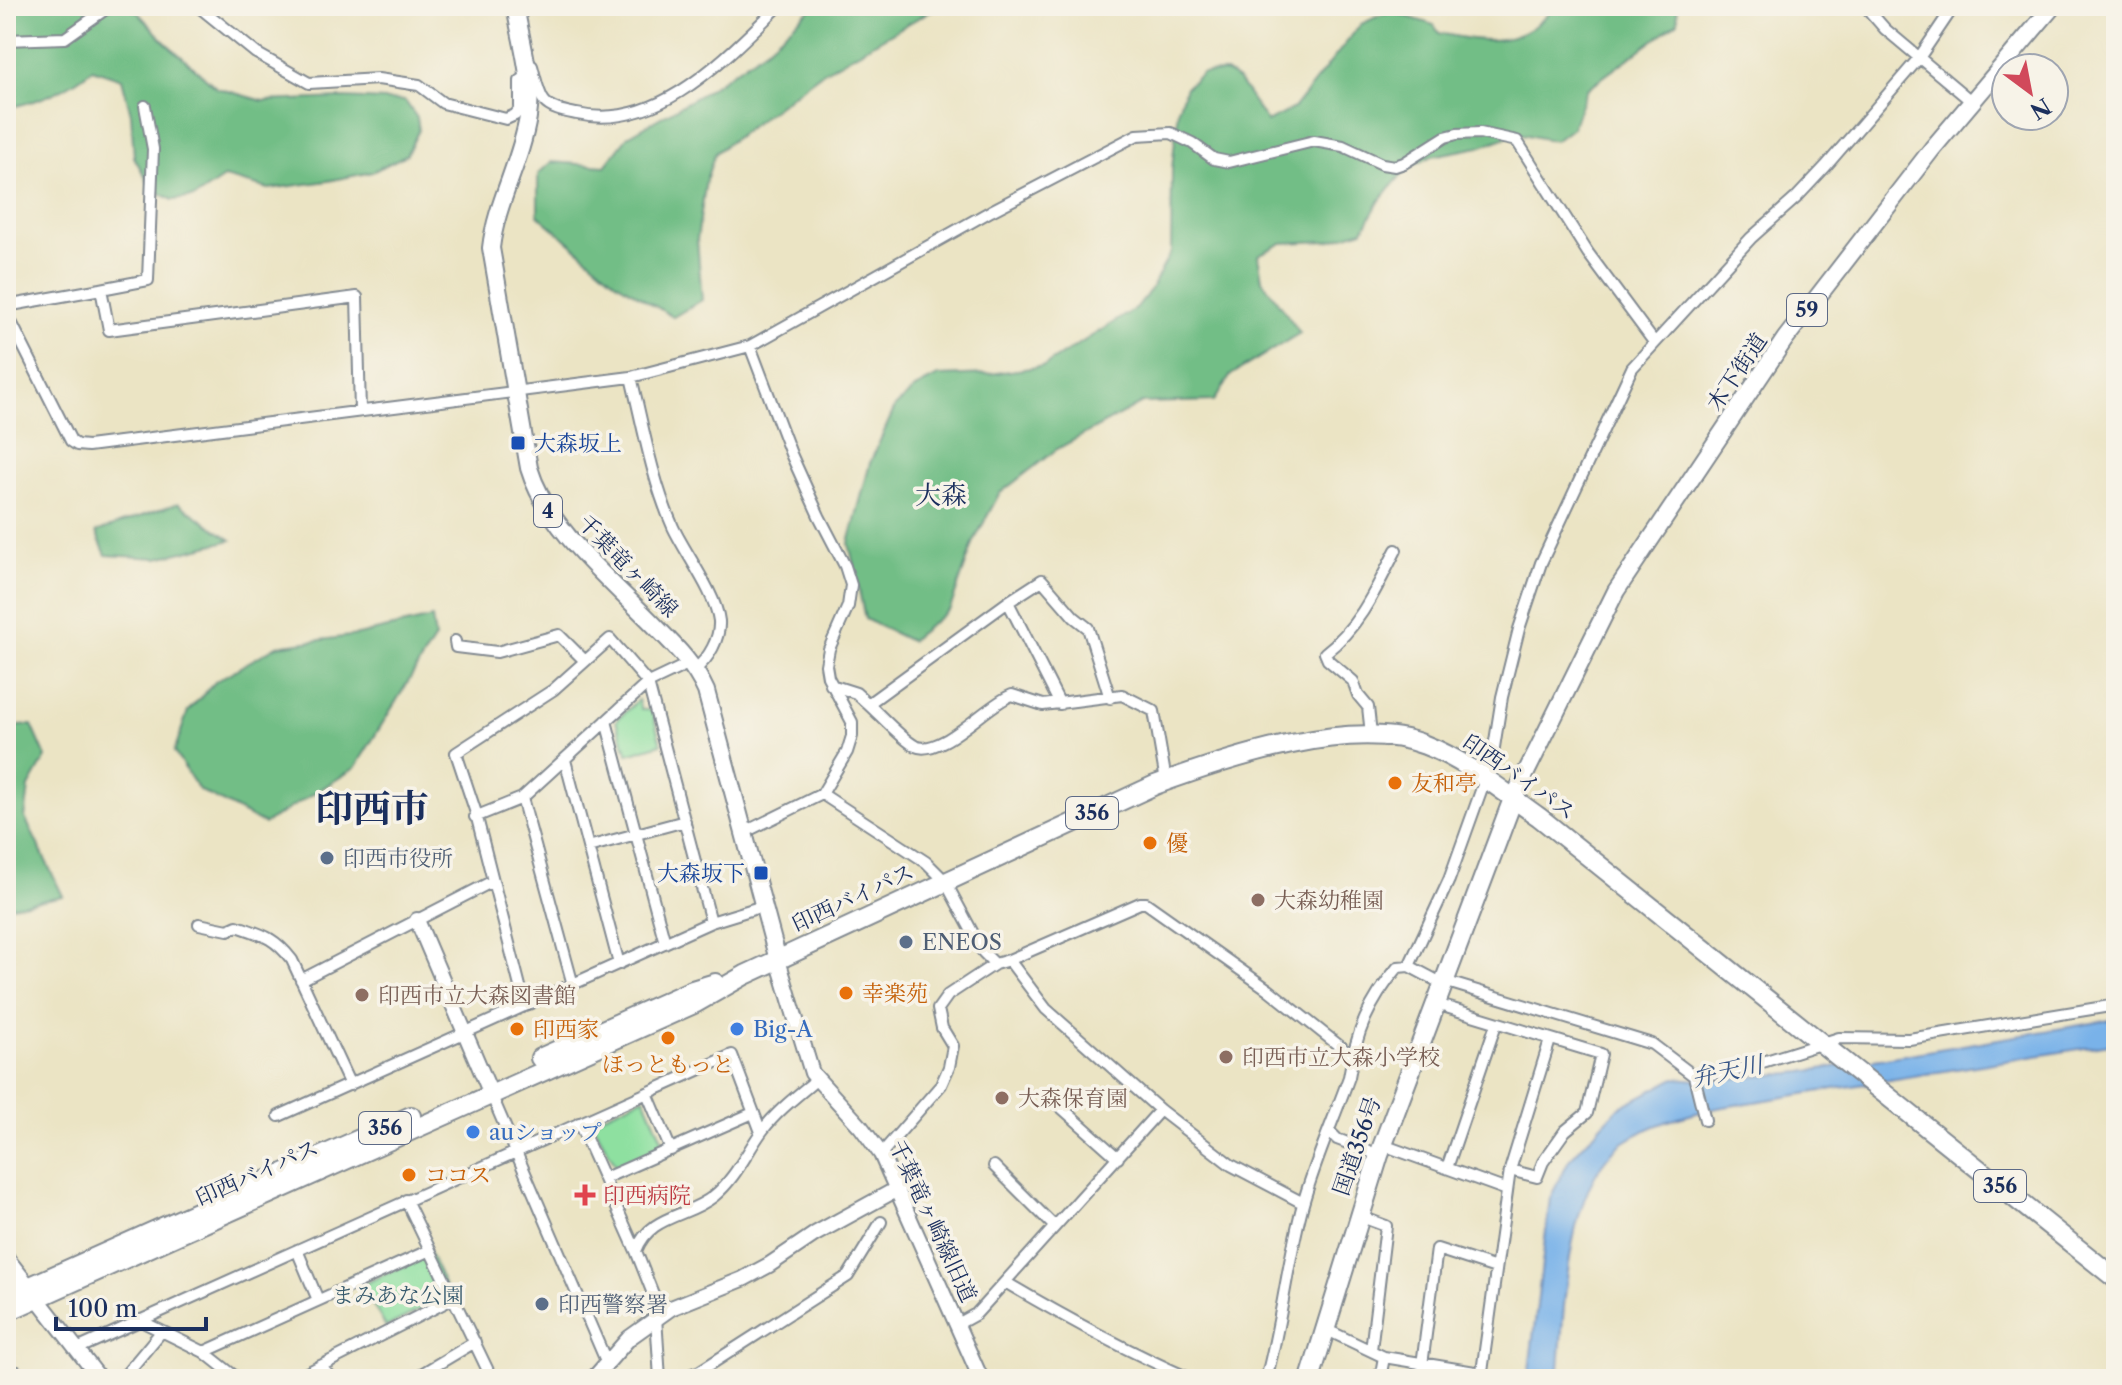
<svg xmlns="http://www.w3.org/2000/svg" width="2122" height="1385" font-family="'Libre Caslon Text','Noto Serif JP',serif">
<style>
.green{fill:#8ee0a0;stroke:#54887f;stroke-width:2}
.forest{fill:#72be86;stroke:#467672;stroke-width:2}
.water{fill:#79b2e9;stroke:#4a70a4;stroke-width:2}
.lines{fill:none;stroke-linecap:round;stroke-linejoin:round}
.street-casing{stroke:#838a91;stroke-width:14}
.secondary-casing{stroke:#838a91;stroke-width:18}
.primary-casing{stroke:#838a91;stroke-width:20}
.highway-casing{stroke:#838a91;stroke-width:22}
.street{stroke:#fff;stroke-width:10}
.secondary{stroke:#fff;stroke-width:14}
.primary{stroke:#fff;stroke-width:16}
.highway{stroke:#fff;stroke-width:18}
.transit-dot{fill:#1a4fb4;stroke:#f7f3e8;stroke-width:3}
.food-dot{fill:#e8710a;stroke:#f7f3e8;stroke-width:3}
.service-dot{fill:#5c6f8a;stroke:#f7f3e8;stroke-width:3}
.education-dot{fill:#8d6e63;stroke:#f7f3e8;stroke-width:3}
.shop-dot{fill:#3f7fe0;stroke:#f7f3e8;stroke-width:3}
.health-dot{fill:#e0444e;stroke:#f7f3e8;stroke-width:3}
.labels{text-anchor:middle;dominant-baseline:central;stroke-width:7;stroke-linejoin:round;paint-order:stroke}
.shield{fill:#f7f3e8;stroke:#5d6a87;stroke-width:2}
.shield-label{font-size:20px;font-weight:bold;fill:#1b2f5e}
.street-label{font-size:22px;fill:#1b2f5e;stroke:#f7f3e8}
.transit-label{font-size:22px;fill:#164399;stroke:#f7f3e8;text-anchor:start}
.food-label{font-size:22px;fill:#c56008;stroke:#f7f3e8;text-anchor:start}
.service-label{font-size:22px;fill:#4e5e75;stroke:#f7f3e8;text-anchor:start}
.education-label{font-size:22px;fill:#785e54;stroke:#f7f3e8;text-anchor:start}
.shop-label{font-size:22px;fill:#366cbe;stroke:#f7f3e8;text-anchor:start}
.health-label{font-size:22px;fill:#be3a42;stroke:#f7f3e8;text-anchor:start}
.park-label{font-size:22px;fill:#385b6e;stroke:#f7f3e8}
.water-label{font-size:24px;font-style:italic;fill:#375688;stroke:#f7f3e8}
.quarter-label{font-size:26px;fill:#1b2f5e;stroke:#f7f3e8}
.town-label{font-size:38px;font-weight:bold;fill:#1b2f5e;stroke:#f7f3e8}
</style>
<rect width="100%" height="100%" fill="#f7f3e8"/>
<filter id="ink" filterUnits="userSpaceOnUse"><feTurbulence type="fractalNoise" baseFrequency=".0125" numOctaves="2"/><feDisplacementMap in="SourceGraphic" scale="16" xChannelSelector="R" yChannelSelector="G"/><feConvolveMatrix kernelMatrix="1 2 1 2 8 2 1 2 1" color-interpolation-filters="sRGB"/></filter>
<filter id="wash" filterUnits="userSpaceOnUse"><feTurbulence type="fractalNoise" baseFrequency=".006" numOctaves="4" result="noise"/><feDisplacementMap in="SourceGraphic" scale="32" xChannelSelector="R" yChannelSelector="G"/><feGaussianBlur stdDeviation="1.8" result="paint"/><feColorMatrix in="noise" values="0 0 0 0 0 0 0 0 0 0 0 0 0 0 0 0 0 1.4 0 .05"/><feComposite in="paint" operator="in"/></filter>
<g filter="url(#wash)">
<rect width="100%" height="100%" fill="#ebe4c4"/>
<path class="green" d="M638,700L641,709L652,711L661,744L628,754L616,721Z
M644,1097L665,1146L617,1167L591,1121Z
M430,1254L449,1295L386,1327L361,1285Z"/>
<path class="forest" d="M29,6H132L165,42L217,88L263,101L343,98L405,101L417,118L419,130L406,155L372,172L328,181L269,189L225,177L195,197L173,200L152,189L134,157L131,114L122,79L92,69C67,90 39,102 6,108V14Z
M814,6H939L820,74L715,153L706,180L697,239L702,300L673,317L615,281L538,215V174L551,162L605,166L628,136L703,93L766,49Z
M1555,6H1674L1677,7L1678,22L1587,89L1572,128L1555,141L1518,133L1479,147L1432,156L1406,169L1380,200L1363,230L1328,241L1282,243L1258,255L1262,280L1300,333L1231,375L1214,401L1142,403L1057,449L999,494L974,541L950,609L910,641L865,619L849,543L870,463L895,407L915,388L938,376L990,374L1044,366L1138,307L1152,287L1171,252L1172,169L1178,109L1186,87L1202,73L1226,72L1239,81L1267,122L1294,108L1361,24L1390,11L1434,25L1439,33C1486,43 1522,48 1555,6Z
M178,503L231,540L158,558L106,555L96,532Z
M432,618L435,638L355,768L264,824L199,790L174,752L188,711L216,681L277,646L358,635Z
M32,725L46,757L29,787L25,818L63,896L6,907V727Z"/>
<path class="water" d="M2116,1019V1043L1717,1108C1684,1116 1653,1123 1624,1142C1564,1183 1565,1312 1558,1379H1528L1550,1198L1569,1160L1618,1108L1675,1078L1709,1081L1803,1072Z"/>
</g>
<g filter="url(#ink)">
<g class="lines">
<defs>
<path id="street" d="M198,6L256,53L309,83L378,79L419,85L443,103L506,119L515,115L520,109V81L526,77L532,66C535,76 538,93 544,101C551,110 567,112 577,114C659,132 726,57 779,6
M1865,6L1885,29L1971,101
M6,40L65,38L110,6
M101,289L148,280L153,149L145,106
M6,306L101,289L109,330L357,297L360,411
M6,312L71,441L77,445L88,446L631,377L750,346L991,211L1137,135L1171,133L1192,143L1214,159L1229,162L1314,141L1343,146L1382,164L1395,166L1404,163L1445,137L1457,134L1480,133L1517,141L1588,253L1654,342
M631,377C643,426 652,480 673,527C685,553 716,594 719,621C720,638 709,659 695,669
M1008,602L1060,704
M455,641L456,647L497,652L559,635L585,661
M831,685L856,693L868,704L1008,602L1042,580L1074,617L1088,628L1110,698
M868,704C879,714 903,740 915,746C941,758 987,704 1012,695L1043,705L1122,695L1154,711L1166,781
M606,721L665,943
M1371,734L1368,707L1358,695L1353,681L1328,660L1325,653C1360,626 1376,589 1396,550
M565,760L619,964
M822,794L926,862L945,881L983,952L995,964L1009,960L1046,1009L1160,1110L1231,1165L1303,1203
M522,798L573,985
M475,817L522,798L648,683L690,663
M743,833L822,794L847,752L852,736V722L828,677L826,665L829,649L848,606L851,585L845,566L819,516L791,454L750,346
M588,847L685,821
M199,924L228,930L237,926C263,935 274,937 292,960L350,1085
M1009,960L1140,903H1146L1269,990L1352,1056
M1409,966L1443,984
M301,980L493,881
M1444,981L1652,1044L1694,1076L1734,1071L1839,1038L1909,1039L2116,1005
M1436,1004L1601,1054L1587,1113L1565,1131L1543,1162L1537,1177L1510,1170
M525,1006L475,810L456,753L553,690L610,639L648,683L711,922
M1694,1076L1705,1120
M647,1093L671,1150
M491,1094L606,1361
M1054,1101L1118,1158
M279,1116L711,922L763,906
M579,1123L636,1251L661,1314
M1330,1132L1337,1139L1379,1155
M1383,1145L1507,1190
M881,1154L941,1085L949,1067L953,1046L942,1028L938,1009L948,995L995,964
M994,1166L1054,1226
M1447,1168L1496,1024
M605,1178L753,1113
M406,1200L492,1379
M1359,1216L1386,1226L1371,1350
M297,1250L318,1300
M636,1251C650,1214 687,1218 714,1196C736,1178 746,1153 762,1131C777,1111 797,1096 816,1080
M1005,1282C1066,1318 1127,1351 1191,1379
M656,1317L660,1379
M139,1320L204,1352L238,1379
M956,1325L976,1314L1160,1110
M1325,1329L1384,1357L1481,1373
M77,1349L732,1055L761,1132
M204,1352L430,1250
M320,1366L332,1379
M6,1377L17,1372L23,1379
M122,1379L161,1332
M295,1379L454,1298
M413,1379L475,1342
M679,1379L700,1371L848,1276L881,1222
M1266,1379C1282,1321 1287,1262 1303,1204C1315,1161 1334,1119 1349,1077C1356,1032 1369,1002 1398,967L1409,966L1449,880L1492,760L1502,697L1519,629L1541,563L1632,368L1751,238L1796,198L1826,166L1919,58L1954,6
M1380,1379L1384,1357
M1422,1379V1365L1437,1249L1496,1268
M1481,1379L1510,1170L1550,1040"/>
<path id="secondary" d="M417,920L491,1094
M778,960L812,1073L861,1127L881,1154L981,1379
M37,1298L100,1379
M593,1379L629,1338L671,1308L743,1279L769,1265L815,1234L897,1189"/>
<path id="primary" d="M515,6C521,41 534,82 528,117C521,162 496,203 491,248L529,468C548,531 613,582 658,629C677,648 695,666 706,691L778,960
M1513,799L1616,591L1785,339L1932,149L2053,6
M6,1259L36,1297"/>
<path id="highway" d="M540,1058L692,990L715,983
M6,1297L411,1116
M6,1312L696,1003L745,975L1155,785C1226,759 1353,716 1425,745C1467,761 1502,791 1539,817L2116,1279
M1310,1379L1379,1155L1513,799"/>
</defs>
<use href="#street" class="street-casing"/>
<use href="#secondary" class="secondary-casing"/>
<use href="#primary" class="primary-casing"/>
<use href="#highway" class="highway-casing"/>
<use href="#street" class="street"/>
<use href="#secondary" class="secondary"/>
<use href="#primary" class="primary"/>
<use href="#highway" class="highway"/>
</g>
</g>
<g class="transit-dot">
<rect x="510" y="435" width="16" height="16" rx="4"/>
<rect x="753" y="865" width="16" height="16" rx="4"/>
</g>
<g class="food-dot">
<circle cx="1395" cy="783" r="8"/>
<circle cx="1150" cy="843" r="8"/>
<circle cx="846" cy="993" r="8"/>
<circle cx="517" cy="1029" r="8"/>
<circle cx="668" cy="1038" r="8"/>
<circle cx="409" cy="1175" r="8"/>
</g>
<g class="service-dot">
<circle cx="327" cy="858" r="8"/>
<circle cx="906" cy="942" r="8"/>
<circle cx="542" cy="1304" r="8"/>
</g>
<g class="education-dot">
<circle cx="1258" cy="900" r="8"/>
<circle cx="362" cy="995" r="8"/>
<circle cx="1226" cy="1057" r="8"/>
<circle cx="1002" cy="1098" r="8"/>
</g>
<g class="shop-dot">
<circle cx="737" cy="1029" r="8"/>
<circle cx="473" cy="1132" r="8"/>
</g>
<path class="health-dot" d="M581 1183h8v8h8v8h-8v8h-8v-8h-8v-8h8z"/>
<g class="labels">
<g class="shield">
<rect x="1787" y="294" width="40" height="32" rx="6"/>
<rect x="534" y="495" width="28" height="32" rx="6"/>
<rect x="1066" y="797" width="52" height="32" rx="6"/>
<rect x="359" y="1112" width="52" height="32" rx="6"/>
<rect x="1974" y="1170" width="52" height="32" rx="6"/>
</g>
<g class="shield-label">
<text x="1807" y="310">59</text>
<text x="548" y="511">4</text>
<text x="1092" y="813">356</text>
<text x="385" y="1128">356</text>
<text x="2000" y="1186">356</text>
</g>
<g class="street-label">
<text transform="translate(1737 372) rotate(-56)">木下街道</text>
<text transform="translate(628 566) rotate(46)">千葉竜ヶ崎線</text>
<text transform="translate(1519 777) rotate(35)">印西バイパス</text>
<text transform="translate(853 898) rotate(-25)">印西バイパス</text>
<text transform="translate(1357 1146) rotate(-71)">国道356号</text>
<text transform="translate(257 1173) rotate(-24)">印西バイパス</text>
<text transform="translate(933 1221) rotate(65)">千葉竜ヶ崎線旧道</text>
</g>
<g class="transit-label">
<text x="534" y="443">大森坂上</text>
<text x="745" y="873" text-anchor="end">大森坂下</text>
</g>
<g class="food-label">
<text x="1411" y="783">友和亭</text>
<text x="1166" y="843">優</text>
<text x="862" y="993">幸楽苑</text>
<text x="533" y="1029">印西家</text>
<text x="668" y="1064" text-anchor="middle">ほっともっと</text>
<text x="425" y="1175">ココス</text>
</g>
<g class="service-label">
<text x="343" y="858">印西市役所</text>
<text x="922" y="942">ENEOS</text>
<text x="558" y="1304">印西警察署</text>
</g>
<g class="education-label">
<text x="1274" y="900">大森幼稚園</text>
<text x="378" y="995">印西市立大森図書館</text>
<text x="1242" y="1057">印西市立大森小学校</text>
<text x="1018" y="1098">大森保育園</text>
</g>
<g class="shop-label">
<text x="753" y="1029">Big-A</text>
<text x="489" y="1132">auショップ</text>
</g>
<g class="health-label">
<text x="603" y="1195">印西病院</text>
</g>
<g class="park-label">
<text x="398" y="1295">まみあな公園</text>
</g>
<g class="water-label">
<text transform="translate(1727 1071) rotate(-12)">弁天川</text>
</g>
<g class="quarter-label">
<text x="941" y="495">大森</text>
</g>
<g class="town-label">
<text x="372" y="808">印西市</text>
</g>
</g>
<rect width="2122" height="1385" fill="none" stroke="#f7f3e8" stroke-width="32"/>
<g transform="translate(2030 92) rotate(148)"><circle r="38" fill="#f7f3e8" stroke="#9fa5b1" stroke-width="2"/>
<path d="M0-6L14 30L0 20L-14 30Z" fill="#d1495b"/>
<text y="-12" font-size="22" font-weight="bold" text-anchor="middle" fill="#1b2f5e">N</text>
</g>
<path d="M56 1317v12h150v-12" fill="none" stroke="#1b2f5e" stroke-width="4"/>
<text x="68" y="1317" font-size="24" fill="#1b2f5e" stroke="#f7f3e8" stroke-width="6" paint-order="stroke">100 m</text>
</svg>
